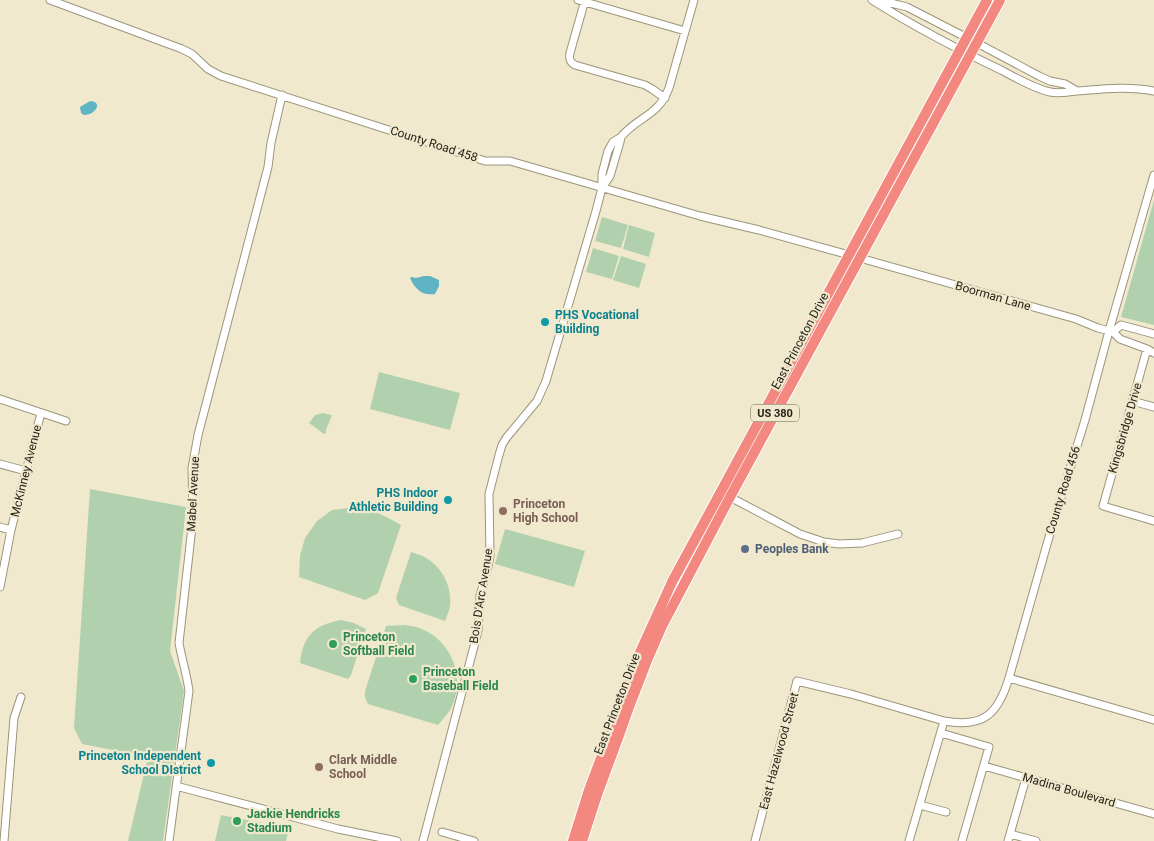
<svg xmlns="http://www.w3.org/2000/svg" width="1154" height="841" font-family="Roboto,sans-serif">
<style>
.green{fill:#b1d1ae}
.water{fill:#5eb4c2}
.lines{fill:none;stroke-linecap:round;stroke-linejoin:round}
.minor-casing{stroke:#9b947a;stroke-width:9}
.highway-casing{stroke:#fff;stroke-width:12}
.minor{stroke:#fff;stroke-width:7}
.highway{stroke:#f2887f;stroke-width:10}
.culture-dot{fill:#0f9aa8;stroke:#f1e9cd;stroke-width:2}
.education-dot{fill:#8d6e63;stroke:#f1e9cd;stroke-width:2}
.service-dot{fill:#5c6f8a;stroke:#f1e9cd;stroke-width:2}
.leisure-dot{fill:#2e9e5b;stroke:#f1e9cd;stroke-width:2}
.labels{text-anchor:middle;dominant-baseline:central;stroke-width:4.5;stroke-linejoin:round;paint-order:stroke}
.shield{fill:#f1e9cd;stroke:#645f50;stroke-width:1}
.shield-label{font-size:11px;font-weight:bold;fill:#27241a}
.street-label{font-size:12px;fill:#27241a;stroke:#f1e9cd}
.culture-label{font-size:12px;font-weight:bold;fill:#0d838f;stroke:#f1e9cd;text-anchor:end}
.education-label{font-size:12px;font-weight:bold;fill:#785e54;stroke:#f1e9cd;text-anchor:start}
.service-label{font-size:12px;font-weight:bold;fill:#4e5e75;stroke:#f1e9cd;text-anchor:start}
.leisure-label{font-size:12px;font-weight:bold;fill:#27864d;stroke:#f1e9cd;text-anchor:start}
</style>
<rect width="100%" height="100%" fill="#f1e9cd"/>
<path class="green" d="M1154,200V325L1121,317Z
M602,217L628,225L621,248L595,241Z
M629,225L655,233L649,257L623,249Z
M593,248L619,256L612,279L586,272Z
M621,256L646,264L639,288L613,280Z
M379,372L460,393L450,430L370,409Z
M323,413L332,415L326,430V433L324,434L309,423L315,415Z
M90,489L186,507L170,651L184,691L163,841H128L148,757L82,744L74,728Z
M348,508C372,508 381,514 401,525L378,593L365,600L299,577L300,556L305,538L317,521L332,510Z
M505,529L585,551L574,587L495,564Z
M411,552C416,554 422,555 426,558C443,568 452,587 450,606C449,611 447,616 445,621L399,605L396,598Z
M341,620L354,623L366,629L351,675L348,679L300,663C303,636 314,625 341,620Z
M405,625C411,626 419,627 424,630C454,644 466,681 450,710C447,715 442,720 438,725L368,704C364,697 364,693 367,685L386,626Z
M221,815L289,828L286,841H215Z"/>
<path class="water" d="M90,101C104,102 95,115 84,115L81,113L80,107Z
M424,276H430L439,280V286L435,294C422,296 415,289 410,278L411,277L416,278Z"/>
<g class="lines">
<defs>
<path id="minor" d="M50,0L182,49L192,54L208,69L221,76L485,161H510L700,216L759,230L842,253L1076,319L1098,328L1113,332L1120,339L1147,349L1154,353
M578,0L685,31
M585,0L570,53C569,58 569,62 575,65L645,85L652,89L665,98
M872,0C913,26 957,49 1001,70C1016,78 1033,88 1050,92C1059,94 1067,92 1077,91L1065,84L1050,81L1039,76L977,43L907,7L879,0
M1077,91C1103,89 1128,86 1154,91
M621,137C638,116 658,117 669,88L694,0
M1113,332L1121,325L1154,334
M1147,349L1103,506L1154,521
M0,399L66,421
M1132,401L1154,407
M0,464L26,471
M728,496L800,534L824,542L839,544L862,543L898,534
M0,527L11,530
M0,587L11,530L41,413
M1009,678L1154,720
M941,733L989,747L962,841
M984,766L1154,814
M176,786L338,829L397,841
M920,805L946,812
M442,832L474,841
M1010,834L1036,841
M4,841L14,718L21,697
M169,841L189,691C187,675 182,660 179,643L193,518L192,468L198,435L268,167L271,143L282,95
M423,841L478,631L480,596L488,566L490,556L489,494L499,455L502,445L507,437L537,401L546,381L596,211L602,188V174L608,151L613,142L621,137L620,142L610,176L602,188
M755,841L797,681L851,694L944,721C984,728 998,714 1009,678L1051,530L1085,420L1109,331L1154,175
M909,841L944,721
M1008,841L1026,778"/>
<path id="highway" d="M573,841L589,790L627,689L637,659L672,582L987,0
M582,841L598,792L618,738L629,707L648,658L662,626L730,497L1000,0"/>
</defs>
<use href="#minor" class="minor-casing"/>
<use href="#highway" class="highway-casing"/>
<use href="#minor" class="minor"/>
<use href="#highway" class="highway"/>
</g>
<g class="culture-dot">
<circle cx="545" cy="322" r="5"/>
<circle cx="448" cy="500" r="5"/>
<circle cx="211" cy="763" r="5"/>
</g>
<g class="education-dot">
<circle cx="503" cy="511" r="5"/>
<circle cx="319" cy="767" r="5"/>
</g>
<circle class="service-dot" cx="745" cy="549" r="5"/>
<g class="leisure-dot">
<circle cx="333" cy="644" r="5"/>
<circle cx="413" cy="679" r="5"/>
<circle cx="237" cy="821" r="5"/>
</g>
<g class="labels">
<rect class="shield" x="751" y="404.5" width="48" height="17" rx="4"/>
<g class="shield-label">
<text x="775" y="413">US 380</text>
</g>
<g class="street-label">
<text transform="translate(434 144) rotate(18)">County Road 458</text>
<text transform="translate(993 296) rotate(16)">Boorman Lane</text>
<text transform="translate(800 341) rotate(-62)">East Princeton Drive</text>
<text transform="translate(1125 428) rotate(-74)">Kingsbridge Drive</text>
<text transform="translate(26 471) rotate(-76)">McKinney Avenue</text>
<text transform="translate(1063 490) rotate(-73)">County Road 456</text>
<text transform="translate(193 494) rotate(-87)">Mabel Avenue</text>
<text transform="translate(481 596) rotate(-81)">Bois D'Arc Avenue</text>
<text transform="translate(617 704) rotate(-69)">East Princeton Drive</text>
<text transform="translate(779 751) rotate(-75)">East Hazelwood Street</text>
<text transform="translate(1069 790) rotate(16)">Madina Boulevard</text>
</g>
<g class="culture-label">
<text x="555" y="315" text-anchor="start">PHS Vocational<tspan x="555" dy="14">Building</tspan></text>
<text x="438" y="493">PHS Indoor<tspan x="438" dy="14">Athletic Building</tspan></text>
<text x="201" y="756">Princeton Independent<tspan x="201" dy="14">School DIstrict</tspan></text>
</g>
<g class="education-label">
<text x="513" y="504">Princeton<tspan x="513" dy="14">High School</tspan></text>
<text x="329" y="760">Clark Middle<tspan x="329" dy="14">School</tspan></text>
</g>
<g class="service-label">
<text x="755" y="549">Peoples Bank</text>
</g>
<g class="leisure-label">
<text x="343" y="637">Princeton<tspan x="343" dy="14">Softball Field</tspan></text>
<text x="423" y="672">Princeton<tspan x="423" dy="14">Baseball Field</tspan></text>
<text x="247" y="814">Jackie Hendricks<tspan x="247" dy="14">Stadium</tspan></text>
</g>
</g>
</svg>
